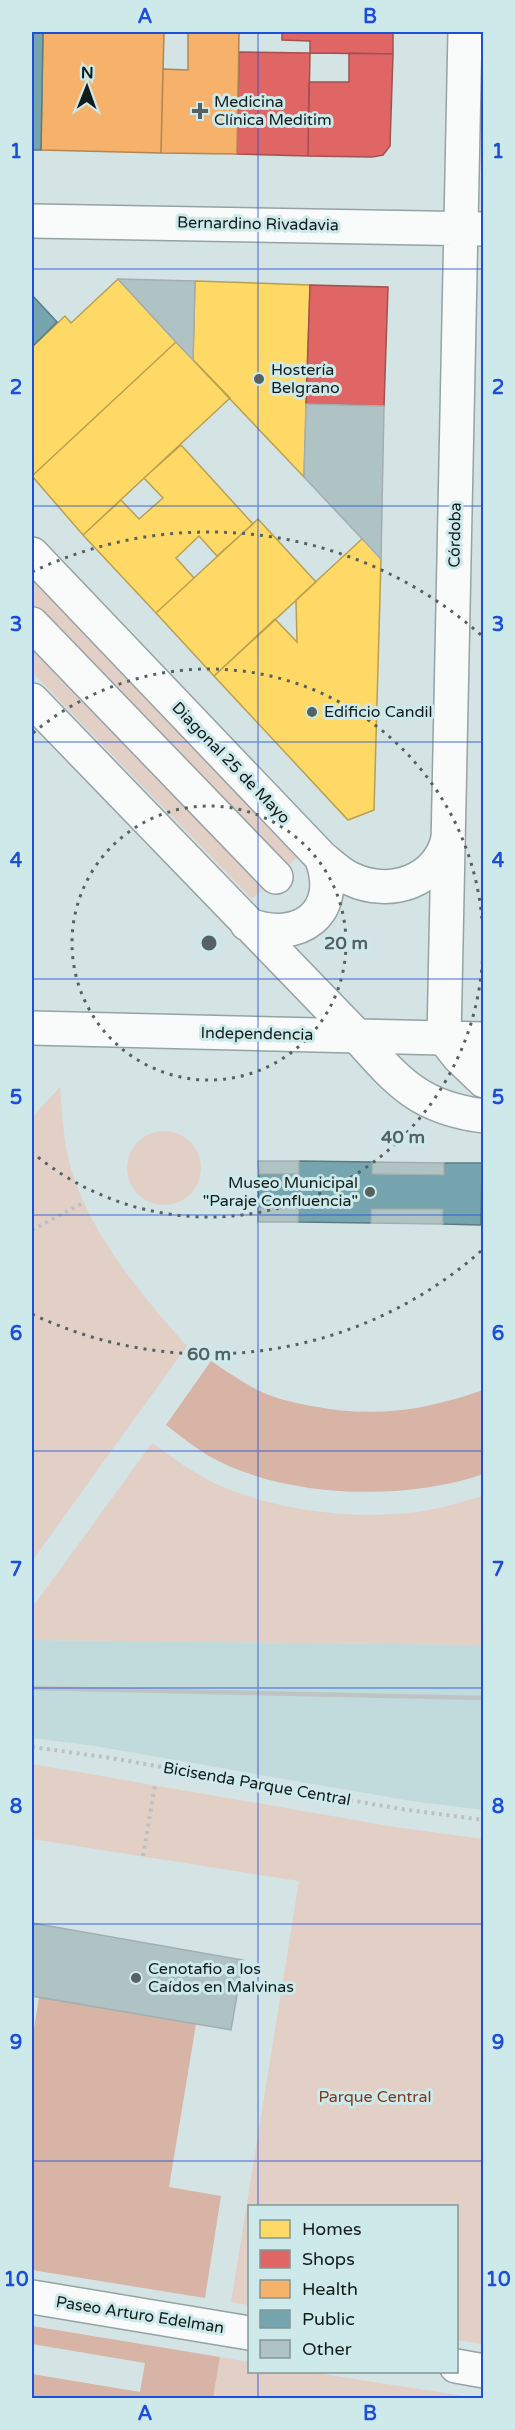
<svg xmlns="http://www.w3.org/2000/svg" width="515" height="2430" font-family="'Varela Round',sans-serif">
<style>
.built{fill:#c1dbdc}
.green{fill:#e2d0c7}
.water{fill:#d7b4a6}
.homes{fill:#ffd966;stroke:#b8a050;stroke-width:1.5}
.shops{fill:#e06666;stroke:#a25050;stroke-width:1.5}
.health{fill:#f6b26b;stroke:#b28553;stroke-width:1.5}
.public{fill:#76a5af;stroke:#587c83;stroke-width:1.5}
.building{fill:#afc3c4;stroke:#a2aeaf;stroke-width:1.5}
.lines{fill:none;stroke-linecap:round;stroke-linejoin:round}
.minor-casing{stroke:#96a2a3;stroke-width:36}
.major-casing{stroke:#96a2a3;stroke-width:36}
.path{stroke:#bcc1c2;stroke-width:4;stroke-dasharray:3 4.5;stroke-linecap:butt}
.minor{stroke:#f9fbfb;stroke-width:33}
.major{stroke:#f9fbfb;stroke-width:33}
.rail{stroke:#bec3c3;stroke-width:4.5}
.grid{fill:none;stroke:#1d4ed8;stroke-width:1.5;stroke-opacity:0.55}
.ring{fill:none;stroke:#566262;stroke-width:3;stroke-dasharray:3 6}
.poi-dot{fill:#566262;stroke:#cee9ea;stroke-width:2}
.labels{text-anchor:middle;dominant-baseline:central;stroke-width:6;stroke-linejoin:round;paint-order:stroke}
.poi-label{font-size:16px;fill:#121c1c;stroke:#cee9ea;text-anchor:start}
.street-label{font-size:16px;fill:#121c1c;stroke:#cee9ea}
.park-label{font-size:16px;fill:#7d391d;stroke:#cee9ea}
.centre{fill:#566262;stroke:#cee9ea;stroke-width:3}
.ring-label{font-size:18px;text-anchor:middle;font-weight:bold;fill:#566262;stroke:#cee9ea;stroke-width:6;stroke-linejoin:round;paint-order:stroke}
.neatline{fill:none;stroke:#1d4ed8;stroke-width:2}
.grid-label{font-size:20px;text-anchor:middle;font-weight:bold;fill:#1d4ed8}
</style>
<rect width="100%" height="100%" fill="#d4e3e4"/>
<path class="built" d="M32,1640L483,1645V1810L411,1801L95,1746L32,1738Z"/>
<path class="green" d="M32,577L300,855L252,899L32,672Z
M60,1087C62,1115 64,1143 71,1169C91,1235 142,1296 187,1346L32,1561V1117Z
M127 1168a37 37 0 1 1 74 0a37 37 0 1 1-74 0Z
M152,1443C172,1457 192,1472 214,1483C275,1511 350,1520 417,1512C439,1509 462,1502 483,1496V1645L32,1640V1608Z
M32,1764L395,1827L483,1839V2344L457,2340L456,2206H249V2305L231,2302L299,1881L32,1839Z
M220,2357L249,2362V2372H310L477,2398H213Z"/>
<path class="water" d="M211,1361C228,1372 244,1384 262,1392C277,1399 295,1403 311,1406C373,1418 424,1411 483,1390V1474C404,1502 281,1498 207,1455C193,1446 180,1436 166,1425Z
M39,1997L196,2024L169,2187L221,2196L205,2298L32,2270V2041Z
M32,2326L220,2357L213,2398H32V2374L140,2392L145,2363L32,2344Z"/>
<path class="homes" d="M118,279L176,342L32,476V347L65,316L71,323Z
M195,281L310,285L304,477L193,360Z
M176,342L230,398L83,535L32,476Z
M181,445L253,524L217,556L199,536L176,558L194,578L156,613L83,535L121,500L139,519L163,498L144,478Z
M258,519L316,582L214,676L156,613Z
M363,538L381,559L374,810L348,820L214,676L275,619L297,642L296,600Z"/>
<path class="shops" d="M282,32H393V54L310,53V41L282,40Z
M239,52L310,53L308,156L237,154Z
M349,53L393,54L390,146L383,155L372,157L308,156L309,82H349Z
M310,285L388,287L384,406L306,404Z"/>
<path class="health" d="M43,32H164L161,153L41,150Z
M188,32H239L237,154L161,153L163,69L188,70Z"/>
<path class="public" d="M32,32H43L41,150H32Z
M32,295L57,322L32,347Z
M299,1161L372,1162V1174L444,1175V1163H482L481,1225L443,1224V1209H371V1223L298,1222L299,1208H258L259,1174H299Z"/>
<path class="building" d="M118,279L195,281L193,360L176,342Z
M306,404L384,406L381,559L304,477Z
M258,1161H299V1174H259Z
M372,1162L444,1163V1175L372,1174Z
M258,1208H299L298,1222H258Z
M371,1209H443V1224L371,1223Z
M32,1923L243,1960L231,2030L32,1996Z"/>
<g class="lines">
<defs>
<path id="minor" d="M465,32L444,1038L458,1056L484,1081
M32,221L482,229
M32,624L276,877
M357,1036C398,1082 419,1108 484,1116
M32,2297L249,2333
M456,2366L484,2371"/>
<path id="major" d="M32,554L321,857C331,865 340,874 351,879C390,897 437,882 448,839
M32,700L357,1036
M247,924C299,945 343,912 321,857
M32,1028L484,1039"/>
</defs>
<use href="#minor" class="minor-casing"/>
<use href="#major" class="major-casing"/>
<path class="path" d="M32,1230L85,1202
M32,1747L111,1758L401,1809L484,1820
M143,1856L155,1785"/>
<use href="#minor" class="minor"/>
<use href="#major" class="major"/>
<path class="rail" d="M32,1688L484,1698"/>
</g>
<path class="grid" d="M258,32V2206M32,269H484M32,506H484M32,742H484M32,979H484M32,1215H484M32,1451H484M32,1688H484M32,1924H484M32,2161H484M258,2372V2398"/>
<g class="ring">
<circle cx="209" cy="943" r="137"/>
<path d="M33 733A274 274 0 1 1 33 1153"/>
<path d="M481 1251A411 411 0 0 1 32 1314M32 572A411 411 0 0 1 481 635"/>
</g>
<g class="poi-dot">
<path d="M197 102h6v6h6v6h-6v6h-6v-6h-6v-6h6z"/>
<circle cx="259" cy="379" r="6"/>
<circle cx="312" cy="712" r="6"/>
<circle cx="370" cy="1192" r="6"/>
<circle cx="136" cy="1978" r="6"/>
</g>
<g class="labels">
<g class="poi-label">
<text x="214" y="102">Medicina<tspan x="214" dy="18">Clínica Meditim</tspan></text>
<text x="271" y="370">Hostería<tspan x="271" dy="18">Belgrano</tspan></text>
<text x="324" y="712">Edificio Candil</text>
<text x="358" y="1183" text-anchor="end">Museo Municipal<tspan x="358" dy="18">"Paraje Confluencia"</tspan></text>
<text x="148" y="1969">Cenotafio a los<tspan x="148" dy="18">Caídos en Malvinas</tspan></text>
</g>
<g class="street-label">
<text transform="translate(258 224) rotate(1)">Bernardino Rivadavia</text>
<text transform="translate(455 535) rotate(-89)">Córdoba</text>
<text transform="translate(231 763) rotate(46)">Diagonal 25 de Mayo</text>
<text transform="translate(257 1034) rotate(1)">Independencia</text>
<text transform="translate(257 1784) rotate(10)">Bicisenda Parque Central</text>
<text transform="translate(140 2315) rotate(9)">Paseo Arturo Edelman</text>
</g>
<g class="park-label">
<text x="375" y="2097">Parque Central</text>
</g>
</g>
<circle cx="209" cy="943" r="9" class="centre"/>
<g class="ring-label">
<text x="346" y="949">20 m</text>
<text x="403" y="1143">40 m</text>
<text x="209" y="1360">60 m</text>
</g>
<rect width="515" height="2430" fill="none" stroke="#cee9ea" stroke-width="66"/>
<rect x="248" y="2205" width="210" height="168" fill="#cee9ea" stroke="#839798" stroke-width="1.5"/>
<rect x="260" y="2220" width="30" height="18" fill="#ffd966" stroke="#839798" stroke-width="1.5"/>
<text x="302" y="2235" font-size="18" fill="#121c1c">Homes</text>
<rect x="260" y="2250" width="30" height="18" fill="#e06666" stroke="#839798" stroke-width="1.5"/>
<text x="302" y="2265" font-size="18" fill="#121c1c">Shops</text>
<rect x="260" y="2280" width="30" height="18" fill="#f6b26b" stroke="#839798" stroke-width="1.5"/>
<text x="302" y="2295" font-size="18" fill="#121c1c">Health</text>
<rect x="260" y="2310" width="30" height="18" fill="#76a5af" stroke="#839798" stroke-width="1.5"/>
<text x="302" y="2325" font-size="18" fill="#121c1c">Public</text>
<rect x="260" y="2340" width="30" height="18" fill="#afc3c4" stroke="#839798" stroke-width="1.5"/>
<text x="302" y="2355" font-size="18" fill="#121c1c">Other</text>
<g transform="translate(87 87) rotate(1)" stroke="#cee9ea" stroke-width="4.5" paint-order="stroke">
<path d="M0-4.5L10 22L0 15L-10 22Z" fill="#121c1c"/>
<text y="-9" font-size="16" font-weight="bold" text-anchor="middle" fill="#121c1c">N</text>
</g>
<rect x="33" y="33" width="449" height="2364" class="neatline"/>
<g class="grid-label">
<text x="145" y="23">A</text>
<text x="370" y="23">B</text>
<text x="16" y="158">1</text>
<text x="498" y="158">1</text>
<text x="16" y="394">2</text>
<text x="498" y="394">2</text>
<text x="16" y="631">3</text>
<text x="498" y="631">3</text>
<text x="16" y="867">4</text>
<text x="498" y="867">4</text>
<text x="16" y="1104">5</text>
<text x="498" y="1104">5</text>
<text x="16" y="1340">6</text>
<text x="498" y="1340">6</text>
<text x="16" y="1576">7</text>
<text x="498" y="1576">7</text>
<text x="16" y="1813">8</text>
<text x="498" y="1813">8</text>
<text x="16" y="2049">9</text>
<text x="498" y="2049">9</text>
<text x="16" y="2286">10</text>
<text x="498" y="2286">10</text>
<text x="145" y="2420">A</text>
<text x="370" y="2420">B</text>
</g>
</svg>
